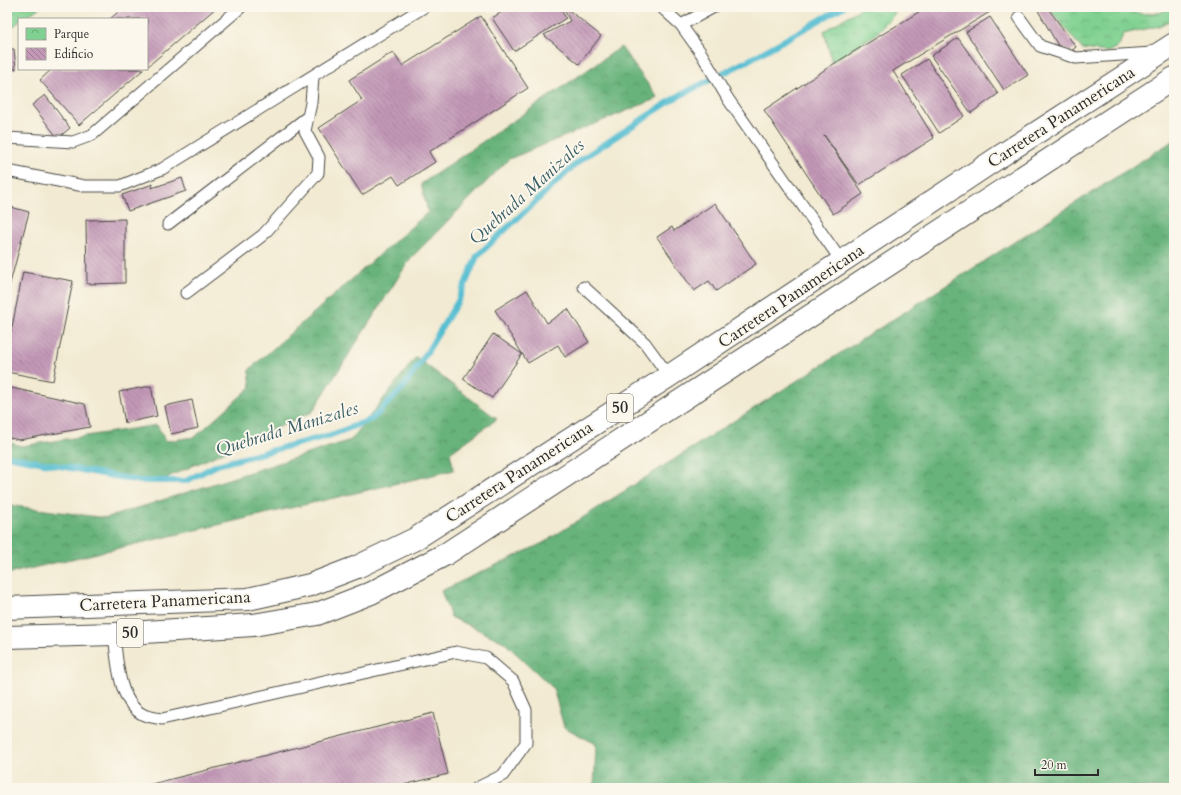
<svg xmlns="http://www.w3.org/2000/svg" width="1181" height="795" font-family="Cardo,serif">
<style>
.forest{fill:url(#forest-crowns);stroke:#4a6f53}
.park{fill:url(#park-crowns);stroke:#567e5e}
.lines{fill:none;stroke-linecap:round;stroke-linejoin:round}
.stream{stroke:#54bdd1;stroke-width:6}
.building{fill:url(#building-back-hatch)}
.lane-casing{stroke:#494844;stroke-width:13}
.highway-casing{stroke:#494844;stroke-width:24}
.lane{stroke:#fff;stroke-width:11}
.highway{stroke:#fff;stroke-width:22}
.labels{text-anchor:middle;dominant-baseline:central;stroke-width:4;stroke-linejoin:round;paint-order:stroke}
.shield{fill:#fbf7ec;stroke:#696865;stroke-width:1}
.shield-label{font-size:16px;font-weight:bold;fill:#2b2b2b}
.street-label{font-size:17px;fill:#2b2b2b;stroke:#fbf7ec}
.water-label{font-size:18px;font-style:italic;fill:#395e65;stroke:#fbf7ec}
</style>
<defs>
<pattern id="forest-crowns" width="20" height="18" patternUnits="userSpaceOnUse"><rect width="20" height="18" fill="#68b37b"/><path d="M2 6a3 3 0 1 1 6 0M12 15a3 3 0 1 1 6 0" fill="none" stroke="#569265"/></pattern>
<pattern id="park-crowns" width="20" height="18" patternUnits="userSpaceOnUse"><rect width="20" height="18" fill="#80d191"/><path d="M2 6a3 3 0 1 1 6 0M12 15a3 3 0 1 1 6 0" fill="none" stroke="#69aa77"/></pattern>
<pattern id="building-back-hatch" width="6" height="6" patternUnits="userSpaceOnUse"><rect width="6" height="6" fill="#c398b7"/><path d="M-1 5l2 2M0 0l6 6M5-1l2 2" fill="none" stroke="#9f7c95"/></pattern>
</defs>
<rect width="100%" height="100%" fill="#fbf7ec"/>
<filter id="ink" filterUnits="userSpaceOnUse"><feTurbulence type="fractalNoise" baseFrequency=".025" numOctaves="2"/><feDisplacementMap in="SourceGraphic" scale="8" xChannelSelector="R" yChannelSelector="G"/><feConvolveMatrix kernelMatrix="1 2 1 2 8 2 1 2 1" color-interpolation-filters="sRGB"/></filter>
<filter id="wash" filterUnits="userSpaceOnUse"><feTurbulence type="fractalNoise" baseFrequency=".012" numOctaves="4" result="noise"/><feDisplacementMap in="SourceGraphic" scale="16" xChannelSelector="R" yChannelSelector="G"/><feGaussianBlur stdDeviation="0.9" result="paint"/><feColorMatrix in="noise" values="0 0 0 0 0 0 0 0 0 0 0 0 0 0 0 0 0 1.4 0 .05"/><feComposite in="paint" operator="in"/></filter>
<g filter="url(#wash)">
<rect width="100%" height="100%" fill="#f2ead2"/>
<path class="forest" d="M621,47L658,98L509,159L410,259L312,412L157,482L7,458V442L22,446L157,425L166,441L195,437L251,387L249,370L428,212L421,184Z
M1174,140V788H594L596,744L564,727L553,688L504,642L451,617L441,591L543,543Z
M416,357L497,419L450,453L454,470L7,574V505L106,518L351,440Z"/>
<path class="park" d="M7,7H40L23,19H19V22L7,31Z
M863,7H909L897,11L875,35L832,62L824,31Z
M1048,7H1127L1130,12L1144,14L1159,13L1174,7V18L1159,26L1123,34L1119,46L1108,52L1082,49Z"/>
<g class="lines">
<path class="stream" d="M7,456L140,481H186L217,465L331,435L372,419L402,389L424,357L458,301L477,256L580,160L675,98L749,60L843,7"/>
</g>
<g id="blocks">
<path class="building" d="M124,7H217L147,67V19H110Z
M510,7H559L566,18L514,51L492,18Z
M563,7H565L601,36L579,64L544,35L570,21Z
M927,7H998L893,71L934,138L859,185L824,135L863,194L833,214L764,110L832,65Z
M1036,7H1047L1076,47L1070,52L1060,49Z
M481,16L528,88L429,152L435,162L399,185L393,176L362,195L319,128L362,100L349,80L393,52L402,66Z
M990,17L1028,75L1004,90L966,32Z
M958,38L998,94L971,113L931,56Z
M7,49H14L16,69L7,70Z
M927,59L964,116L939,133L902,75Z
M52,69H144L79,125L40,80Z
M45,95L70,128L58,138L32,105Z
M182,178L186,191L128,211L122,195L153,184L152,188Z
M715,203L756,264L716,291L709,281L694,291L657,237L672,227L674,231Z
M7,206L29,212L9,287H7Z
M125,219V283L87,284L86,220Z
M23,272L73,281L53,381L7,372V352Z
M527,290L547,323L568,309L589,342L565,357L558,345L528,363L495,310Z
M493,334L522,354L492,398L463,379Z
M151,386L157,416L125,423L119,392Z
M7,387L85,404L90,427L19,440L7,437Z
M192,400L198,428L171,434L165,406Z
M433,713L448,774L391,788H136Z"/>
</g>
</g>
<g filter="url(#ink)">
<use href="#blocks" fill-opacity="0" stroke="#494844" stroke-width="1"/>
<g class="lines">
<defs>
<path id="lane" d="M661,7L681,25L701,53L728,99L842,262
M1019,17L1040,46L1076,58L1152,53
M681,25L714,7
M7,138L73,142L92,135L241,7
M7,171L84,186H120L162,169L424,7
M168,224L306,118
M584,287L645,343L669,376
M186,293L263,235L318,173L319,157L305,131L311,103L313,77
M114,634C117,659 118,703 144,715C149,717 156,718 162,719L456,652L486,658L513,681L526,710V743L503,775L477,788"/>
<path id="highway" d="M7,608L248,599L310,585L357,567L415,539L669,376L999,157L1174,44
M7,637L114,634L253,625L317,614L371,593L446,554L1174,78"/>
</defs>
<use href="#lane" class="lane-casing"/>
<use href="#highway" class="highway-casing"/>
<use href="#lane" class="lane"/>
<use href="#highway" class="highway"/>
</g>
</g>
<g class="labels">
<g class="shield">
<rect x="607" y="394" width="26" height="28" rx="3"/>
<rect x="117" y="619" width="26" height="28" rx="3"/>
</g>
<g class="shield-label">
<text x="620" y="408">50</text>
<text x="130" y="633">50</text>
</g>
<g class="street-label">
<text transform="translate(1061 117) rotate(-33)">Carretera Panamericana</text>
<text transform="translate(791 296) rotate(-34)">Carretera Panamericana</text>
<text transform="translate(519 472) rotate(-33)">Carretera Panamericana</text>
<text transform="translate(165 601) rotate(-3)">Carretera Panamericana</text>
</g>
<g class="water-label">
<text transform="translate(527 192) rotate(-42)">Quebrada Manizales</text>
<text transform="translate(287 429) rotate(-17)">Quebrada Manizales</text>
</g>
</g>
<rect width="1181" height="795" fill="none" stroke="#fbf7ec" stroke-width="24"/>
<rect x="18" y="18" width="130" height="52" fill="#fbf7ec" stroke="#a8a59f"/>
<rect x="26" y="28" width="20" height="12" fill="url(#park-crowns)" stroke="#a8a59f"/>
<text x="54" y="38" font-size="12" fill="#2b2b2b">Parque</text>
<rect x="26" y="48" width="20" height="12" fill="url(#building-back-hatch)" stroke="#a8a59f"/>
<text x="54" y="58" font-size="12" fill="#2b2b2b">Edificio</text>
<path d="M1035 769v6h63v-6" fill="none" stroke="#2b2b2b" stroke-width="2"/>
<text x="1041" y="769" font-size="12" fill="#2b2b2b" stroke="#fbf7ec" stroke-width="3" paint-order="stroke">20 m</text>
</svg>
